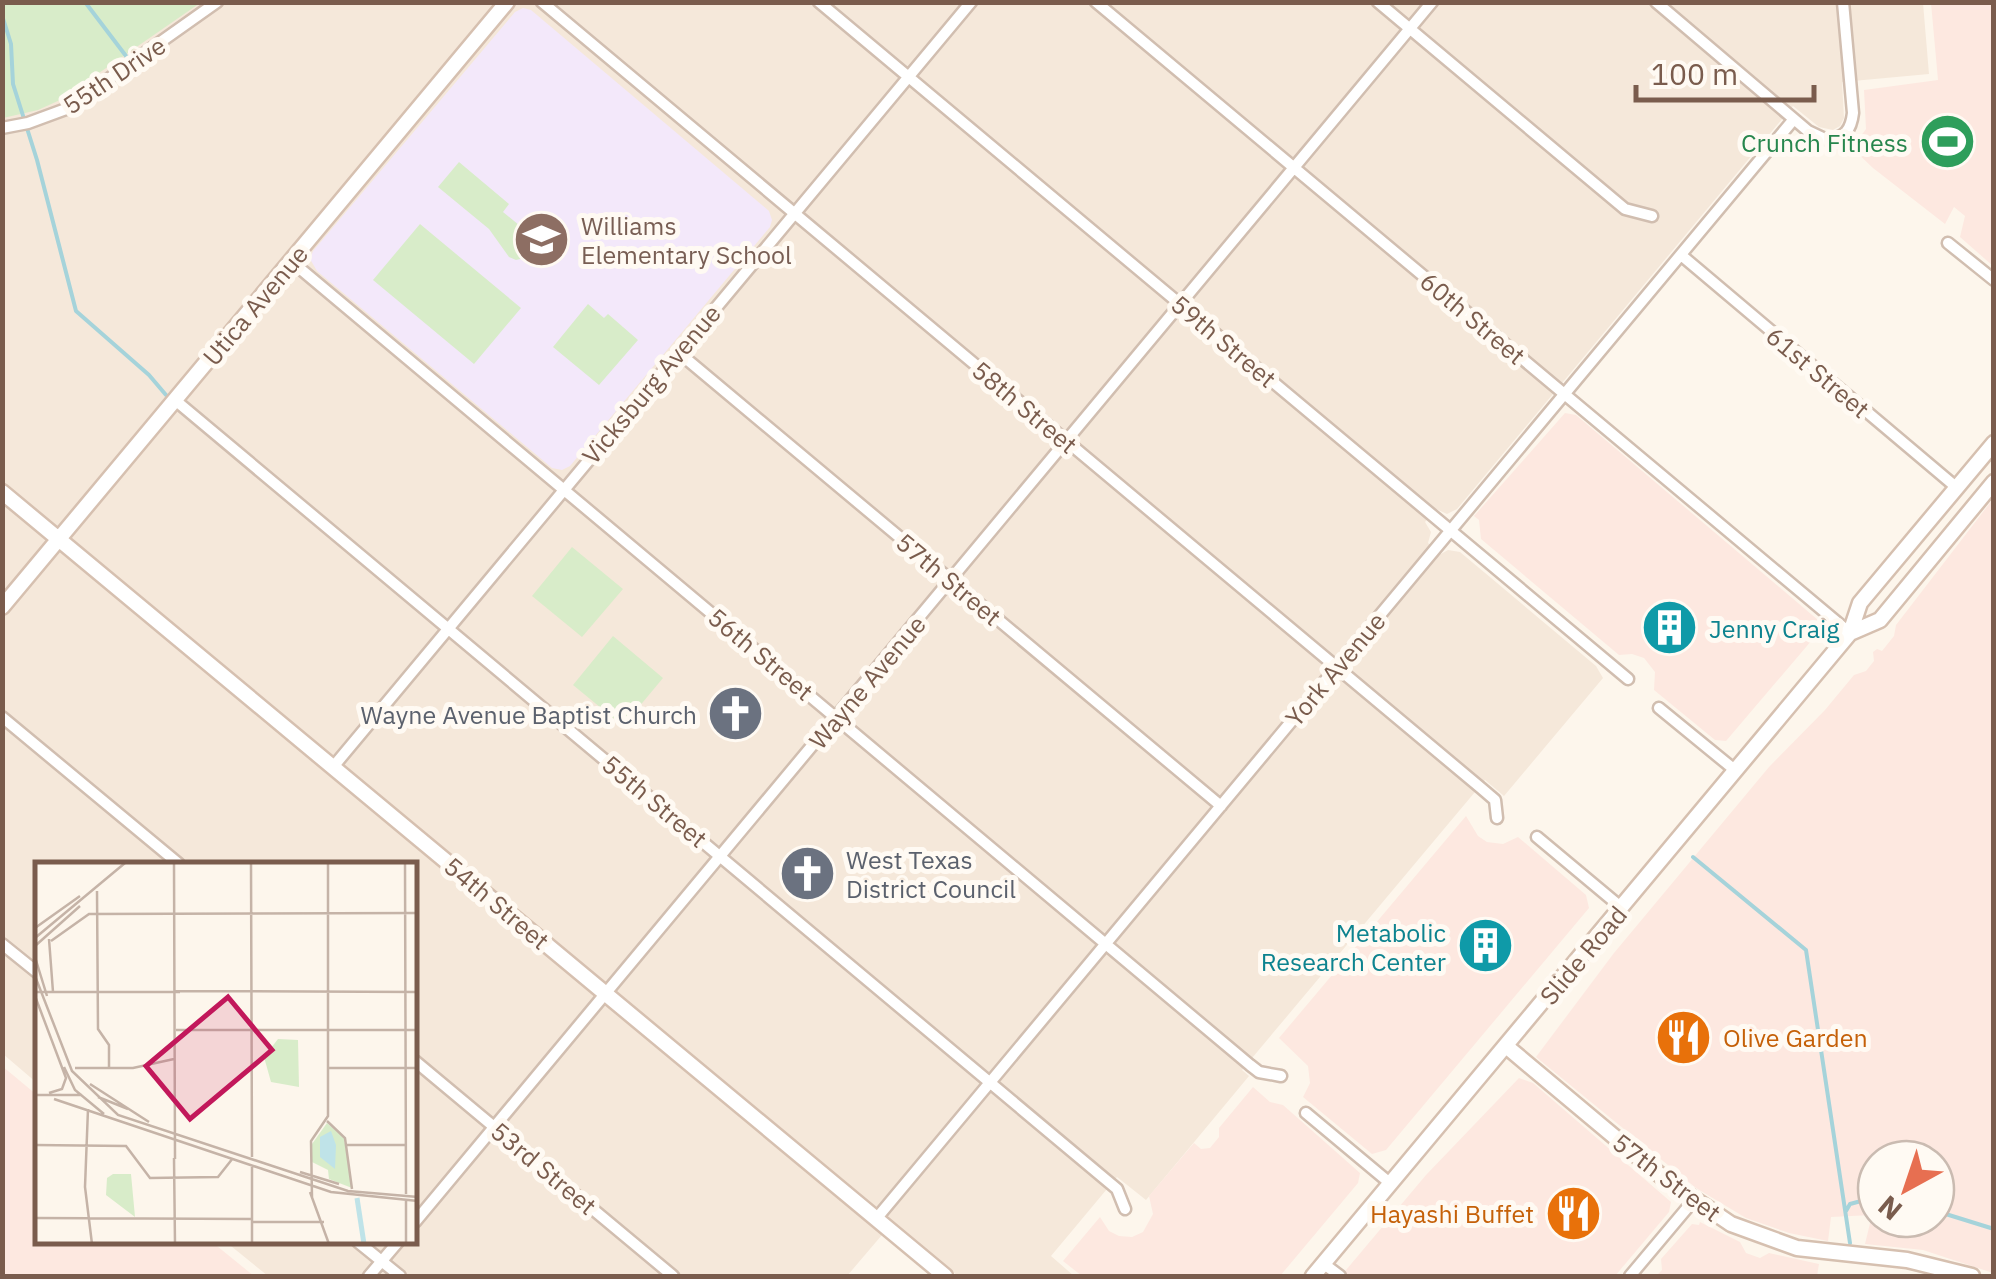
<svg xmlns="http://www.w3.org/2000/svg" width="1996" height="1279" font-family="'IBM Plex Sans',sans-serif">
<style>
.residential{fill:#f5e8da}
.commercial{fill:#fde8e0;fill-rule:evenodd}
.education{fill:#f3e8fa}
.green{fill:#d8ecc9}
.lines{fill:none;stroke-linecap:round;stroke-linejoin:round}
.stream{stroke:#a5d3da;stroke-width:4}
.street-casing{stroke:#d1beb0;stroke-width:15}
.secondary-casing{stroke:#d6c0b0;stroke-width:19}
.street{stroke:#fff;stroke-width:10}
.secondary{stroke:#fff;stroke-width:14}
.labels{text-anchor:middle;dominant-baseline:central;stroke-width:10;stroke-linejoin:round;paint-order:stroke}
.street-label{font-size:25px;fill:#7a5c4d;stroke:#fffaf3}
.leisure-label{font-size:25px;fill:#27864d;stroke:#fffaf3;text-anchor:end}
.education-label{font-size:25px;fill:#785e54;stroke:#fffaf3;text-anchor:start}
.culture-label{font-size:25px;fill:#0d838f;stroke:#fffaf3;text-anchor:start}
.worship-label{font-size:25px;fill:#5b616d;stroke:#fffaf3;text-anchor:end}
.food-label{font-size:25px;fill:#c56008;stroke:#fffaf3;text-anchor:start}
.inset-river{fill:none;stroke:#bfe3e8;stroke-width:5}
.inset-road{fill:none;stroke:#c5b3a7;stroke-width:2.5}
.view{fill:#c2185b;fill-opacity:0.15;stroke:#c2185b;stroke-width:5}
.inset-edge{fill:none;stroke:#7a5c4d;stroke-width:5}
</style>
<rect width="100%" height="100%" fill="#fdf6ec"/>
<path class="residential" d="M3,3H1923L1929,74L1842,82L1844,118L1840,126L1833,130L1819,127L1793,106L1457,509L1447,514L1436,509L1425,522L1431,532L1428,543L1441,554L1448,550L1460,552L1596,666L1603,678L1504,796L1485,780L1242,1070L1249,1076L1146,1200L1117,1177L1051,1256L1074,1276H958L893,1222L847,1276H268L226,1242H415V864H38L37,1083L3,1054Z"/>
<path class="commercial" d="M1931,3H1993V266L1960,237L1965,216L1954,207L1945,224L1873,168L1852,148L1866,129L1864,90L1938,80Z
M1565,413L1576,415L1818,620L1820,628L1812,640L1726,741L1715,740L1654,690L1655,672L1644,658L1632,654L1619,655L1481,539L1479,520L1474,516Z
M1993,499V1273L1923,1250L1865,1244L1872,1215L1831,1217L1828,1241L1789,1233L1746,1218L1696,1188L1536,1057L1614,953L1769,767L1825,710L1854,675L1866,671L1874,661L1873,652L1877,649L1882,651L1894,636L1896,625ZM1936,1159V1219H1876V1159Z
M1466,816L1478,836L1487,842L1503,844L1518,837L1586,895L1589,908L1386,1150L1372,1154L1303,1097L1310,1083L1308,1066L1279,1038Z
M2,1066L37,1095L38,1242H212L254,1276H3Z
M1519,1078L1533,1083L1671,1202L1669,1212L1615,1276H1341L1426,1175Z
M1253,1087L1270,1102L1283,1105L1360,1173L1358,1183L1280,1276H1082L1063,1261L1100,1217L1109,1231L1119,1236L1132,1237L1143,1232L1153,1214L1149,1196L1194,1143L1201,1149L1210,1148L1219,1137V1128Z
M1700,1222L1740,1242L1746,1253L1760,1258L1769,1253L1819,1264L1817,1276H1656L1662,1270L1661,1259L1692,1224L1699,1225Z"/>
<path class="education" d="M523,8L531,10L769,211L772,220L770,227L570,466L562,470L552,468L317,271L310,259L313,251L515,12Z"/>
<path class="green" d="M2,3L3,2L200,3L60,100L38,110L3,118Z
M459,162L509,204L503,212L536,239L525,258L516,260L509,257L489,229L438,187Z
M420,224L521,308L474,364L373,280Z
M588,304L604,318L608,314L638,340L599,385L553,347Z
M572,547L623,589L582,637L532,596Z
M613,636L663,678L623,726L573,685Z"/>
<g class="lines">
<path class="stream" d="M85,2L126,56
M2,15L11,44L13,84L37,160L76,311L149,375L166,395
M1693,857L1806,950L1850,1243
M1846,1211L1850,1204L1876,1197
M1936,1211L1994,1229"/>
<defs>
<path id="street" d="M542,2L1481,788L1495,800L1497,818
M819,2L1628,679
M1096,2L1850,633
M1378,2L1625,209L1652,216
M1656,2L1808,131L1827,140C1845,138 1851,130 1853,113L1843,2
M2,128L28,123L66,109L217,2
M1948,243L1994,280
M1681,255L1956,487
M291,261L1250,1065L1259,1072L1281,1076
M678,352L1221,806
M175,400L1117,1189L1125,1209
M1659,708L1736,771
M2,717L179,864
M333,767L971,2
M1537,837L1622,908
M2,944L38,973
M415,1061L673,1276
M1306,1113L1391,1184
M876,1219L1794,119
M415,1222L1432,2
M358,1242L400,1276
M1324,1264L1340,1276
M369,1276L398,1242
M1630,1276L1693,1201"/>
<path id="secondary" d="M2,492L945,1276
M2,607L507,2
M1850,633L1880,620L1994,482
M1506,1046L1666,1180L1731,1224L1797,1248L1907,1260L1972,1276
M1313,1276L1850,633L1860,603L1994,443"/>
</defs>
<use href="#street" class="street-casing"/>
<use href="#secondary" class="secondary-casing"/>
<use href="#street" class="street"/>
<use href="#secondary" class="secondary"/>
</g>
<defs>
<symbol id="stadium-disc" viewBox="-11 -11 22 22"><circle r="9.5" fill="#2e9e5b" stroke="#fffaf3"/><path d="M0-5a6.5 5 0 1 0 0 10a6.5 5 0 1 0 0-10ZM-3.5-1.8h7v3.6h-7Z" fill="#fff"/></symbol>
<symbol id="school-disc" viewBox="-11 -11 22 22"><circle r="9.5" fill="#8d6e63" stroke="#fffaf3"/><path d="M0-5L7-2L0 1L-7-2ZM-4 1L0 2.5L4 1V4Q0 6-4 4Z" fill="#fff"/></symbol>
<symbol id="building-disc" viewBox="-11 -11 22 22"><circle r="9.5" fill="#0f9aa8" stroke="#fffaf3"/><path d="M-4-6H4V6H1V3H-1V6H-4ZM-2.5-4.3h1.7v1.8h-1.7ZM.8-4.3h1.7v1.8H.8ZM-2.5-1h1.7V.8h-1.7ZM.8-1h1.7V.8H.8Z" fill="#fff"/></symbol>
<symbol id="church-disc" viewBox="-11 -11 22 22"><circle r="9.5" fill="#6b7280" stroke="#fffaf3"/><path d="M-1.2-6h2.4v3.5h3.3v2.4h-3.3V6h-2.4V-.1h-3.3v-2.4h3.3Z" fill="#fff"/></symbol>
<symbol id="restaurant-disc" viewBox="-11 -11 22 22"><circle r="9.5" fill="#e8710a" stroke="#fffaf3"/><path d="M-5-6h1v4h1v-4h1v4h1v-4h1v5L-1.5 .5V6h-2V.5L-5-1ZM5-6V6H3V1.5H1.5Q1.5-4 5-6Z" fill="#fff"/></symbol>
</defs>
<g fill-rule="evenodd">
<use href="#stadium-disc" x="1916" y="110" width="63" height="63"/>
<use href="#school-disc" x="510" y="208" width="63" height="63"/>
<use href="#building-disc" x="1638" y="596" width="63" height="63"/>
<use href="#church-disc" x="704" y="682" width="63" height="63"/>
<use href="#church-disc" x="776" y="842" width="63" height="63"/>
<use href="#building-disc" x="1454" y="914" width="63" height="63"/>
<use href="#restaurant-disc" x="1652" y="1006" width="63" height="63"/>
<use href="#restaurant-disc" x="1542" y="1182" width="63" height="63"/>
</g>
<g class="labels">
<g class="street-label">
<text transform="translate(114 75) rotate(-34)">55th Drive</text>
<text transform="translate(255 305) rotate(-50)">Utica Avenue</text>
<text transform="translate(1473 318) rotate(40)">60th Street</text>
<text transform="translate(1224 341) rotate(40)">59th Street</text>
<text transform="translate(1818 372) rotate(40)">61st Street</text>
<text transform="translate(651 384) rotate(-50)">Vicksburg Avenue</text>
<text transform="translate(1025 407) rotate(40)">58th Street</text>
<text transform="translate(949 579) rotate(40)">57th Street</text>
<text transform="translate(761 654) rotate(40)">56th Street</text>
<text transform="translate(1335 669) rotate(-50)">York Avenue</text>
<text transform="translate(867 682) rotate(-50)">Wayne Avenue</text>
<text transform="translate(655 801) rotate(40)">55th Street</text>
<text transform="translate(497 903) rotate(40)">54th Street</text>
<text transform="translate(1583 955) rotate(-50)">Slide Road</text>
<text transform="translate(544 1168) rotate(40)">53rd Street</text>
<text transform="translate(1667 1177) rotate(37)">57th Street</text>
</g>
<g class="leisure-label">
<text x="1908" y="142">Crunch Fitness</text>
</g>
<g class="education-label">
<text x="581" y="225">Williams<tspan x="581" dy="29">Elementary School</tspan></text>
</g>
<g class="culture-label">
<text x="1709" y="628">Jenny Craig</text>
<text x="1446" y="932" text-anchor="end">Metabolic<tspan x="1446" dy="29">Research Center</tspan></text>
</g>
<g class="worship-label">
<text x="697" y="714">Wayne Avenue Baptist Church</text>
<text x="846" y="859" text-anchor="start">West Texas<tspan x="846" dy="29">District Council</tspan></text>
</g>
<g class="food-label">
<text x="1723" y="1037">Olive Garden</text>
<text x="1534" y="1213" text-anchor="end">Hayashi Buffet</text>
</g>
</g>
<g transform="translate(35 862)">
<rect width="382" height="382" fill="#fdf6ec"/>
<path d="M243,177L263,178L264,225L236,220L229,195ZM292,261L309,276L317,326L294,317L293,308L277,300V282ZM78,312H96L100,355L71,333L72,316Z" fill="#d8ecc9"/>
<path d="M296,269L301,283L300,307L285,295V275Z" fill="#bfe3e8"/>
<path class="inset-river" d="M322,336L329,382"/>
<path class="inset-road" d="M139,1L140,297M216,1L217,295M370,1L371,332M62,29L63,167L74,183V206M0,66L45,34M0,76L90,1M14,77L18,130M16,79L54,52L383,51M0,84L45,44M0,95L12,134M0,114L37,209L83,253L313,329L383,335M139,129L383,130M0,130H145M0,134L31,216L27,227L14,231M141,168H383M29,205L40,228L69,252M40,206H98L139,197M293,206H383M55,222L114,260M0,233H47M63,235L93,247M19,237L296,330L383,339M53,247L50,325L57,382M292,259L310,276L317,327M0,283L91,284L115,316L183,315L198,296M310,283H371M139,296L140,382M217,305V382M265,310L304,322M275,330L294,382M277,335L276,279L293,254V1M371,339V382M0,356L217,357M217,360H289"/>
<path class="view" d="M193,135L237,188L155,257L111,204Z"/>
<rect width="382" height="382" class="inset-edge"/>
</g>
<rect width="1996" height="1279" fill="none" stroke="#7a5c4d" stroke-width="10"/>
<g transform="translate(1906 1189) rotate(220)"><circle r="48" fill="#fffaf3" stroke="#cabbb1" stroke-width="2.5"/>
<path d="M0-8L18 38L0 25L-18 38Z" fill="#e76f51"/>
<text y="-15" font-size="28" font-weight="bold" text-anchor="middle" fill="#7a5c4d">N</text>
</g>
<path d="M1636 85v15h178v-15" fill="none" stroke="#7a5c4d" stroke-width="5"/>
<text x="1651" y="85" font-size="30" fill="#7a5c4d" stroke="#fffaf3" stroke-width="8" paint-order="stroke">100 m</text>
</svg>
